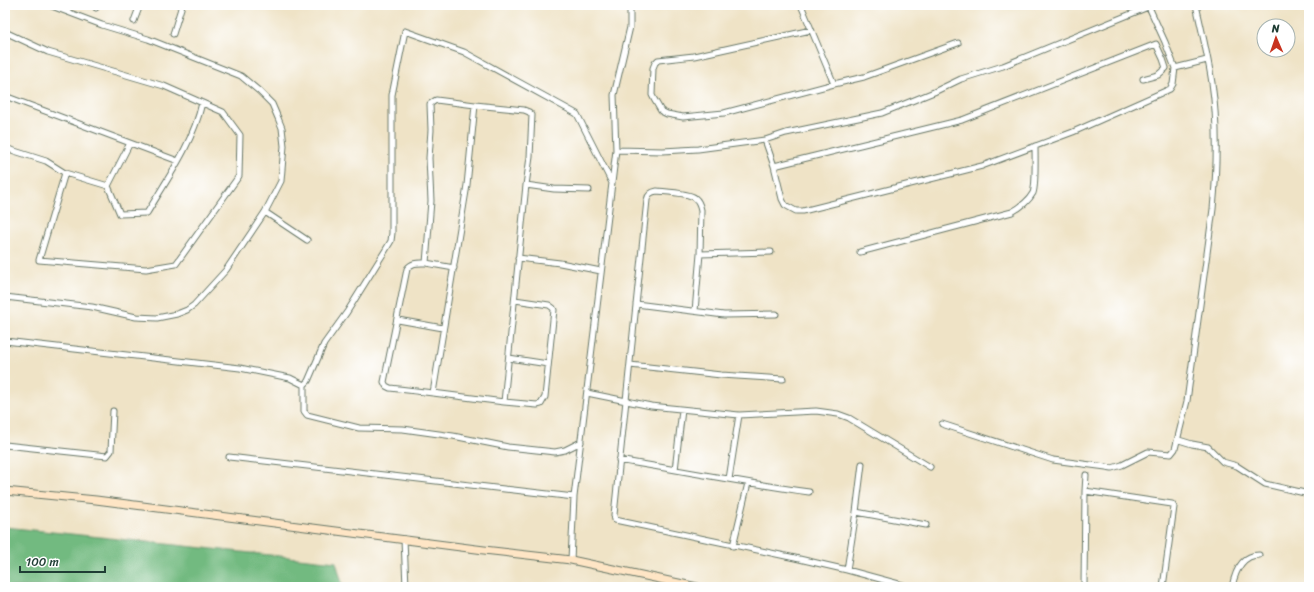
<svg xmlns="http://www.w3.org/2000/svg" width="1314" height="592" font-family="Sriracha,sans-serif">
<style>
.forest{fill:#72ba80;stroke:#487c5a}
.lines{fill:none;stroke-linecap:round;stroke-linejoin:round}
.minor-casing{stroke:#687767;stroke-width:7}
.secondary-casing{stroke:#687767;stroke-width:9}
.minor{stroke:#fff;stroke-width:5}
.secondary{stroke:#fee5c5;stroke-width:7}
</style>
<rect width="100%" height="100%" fill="#fff"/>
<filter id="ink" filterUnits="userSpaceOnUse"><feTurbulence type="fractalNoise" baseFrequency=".025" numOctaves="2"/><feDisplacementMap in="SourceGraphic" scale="8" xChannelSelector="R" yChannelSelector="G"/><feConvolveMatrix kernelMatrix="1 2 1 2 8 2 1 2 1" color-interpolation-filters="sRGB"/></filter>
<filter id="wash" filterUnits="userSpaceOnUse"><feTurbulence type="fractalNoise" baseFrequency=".012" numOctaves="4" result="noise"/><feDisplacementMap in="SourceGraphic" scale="16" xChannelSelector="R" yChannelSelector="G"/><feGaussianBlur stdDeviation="0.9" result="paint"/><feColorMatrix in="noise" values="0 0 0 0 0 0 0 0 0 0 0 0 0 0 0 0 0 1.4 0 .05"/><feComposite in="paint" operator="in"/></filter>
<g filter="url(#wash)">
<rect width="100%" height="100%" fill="#efe3c6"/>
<path class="forest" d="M5,527L336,562L343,587H5Z"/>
</g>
<g filter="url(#ink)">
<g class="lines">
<defs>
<path id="minor" d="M801,5L834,84
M96,8L97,5
M134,21L140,5
M811,30L694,56L658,60L655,63L653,68L652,95L654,99L661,111L667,114L683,117L724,113L834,84L864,77L958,43
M5,32L48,52L164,86L223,112L240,135L239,176L176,264L146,269L39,260L65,173
M173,34L182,5
M1175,68L1207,60
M5,96L178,161
M765,140L774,166L782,199L785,205L796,211H803L982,166L1073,132L1170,89L1173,84L1175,68L1165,42L1149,7
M5,148L46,161L65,173L108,186L120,214L147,213C168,178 193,143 202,103
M616,150L663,151L698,149L765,140L786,133L882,113L934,92L961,79L1003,66L1153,5
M774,166L962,120L1156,44L1163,59L1166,68L1158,75L1143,79
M108,186L130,143
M265,212L307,240
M860,252L1012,212C1021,207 1028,202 1033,193C1036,185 1035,156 1035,146
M700,254L771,252
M518,258L560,263L601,271
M426,263C418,263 412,262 407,269L384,382L386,386L390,388L433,393
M454,268L426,263L431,201L429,158L431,130L430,104L436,100L475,105
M5,297L92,307L136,317L157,318L177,314L187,310L194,305L226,270L265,212L281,181L284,146L282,128L278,118L272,104L259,91L241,76L148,39L102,25L49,5
M515,300L549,305L553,308L554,310L545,397L541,404L537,405L504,402L526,185L554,189L589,190
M636,304L724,315L776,314
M695,311L700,254L701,210C700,205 699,201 695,198C689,193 666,192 657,191C651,192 648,194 647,200L614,515L615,520L795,558L847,570L910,587
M398,320L443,328
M5,341L240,368L290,378L304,385V411L307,415L359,428L403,429L453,436L508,447L555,452L565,450L581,442
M509,358L548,364
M630,365L721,375L783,379
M304,385L308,381L324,344L347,312L385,251L391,241L392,233V95L405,31L464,52L577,114L612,183
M587,393L651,406L739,415L816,411L838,414L849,418L930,467
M504,402L433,393L467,185L475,105L524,110L529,112L532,115L530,157L526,185
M942,424L1053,460L1106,467L1112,468L1122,465L1148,452L1171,454L1175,449L1187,401L1213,209C1217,168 1218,124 1212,83C1208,57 1202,31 1196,5
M1179,440L1192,444L1208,447L1223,462L1237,466L1265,484L1309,494
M5,445L107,456L111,451L113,411
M229,457L574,497
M619,460C682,471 746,483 809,492
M675,470L682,410
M729,479L739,415
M1085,491L1086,475
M856,512L926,525
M404,539L406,587
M733,546L748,483
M571,560L574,497L616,150L614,95L630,27V5
M847,570L856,512L862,464
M1084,587L1085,491L1172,504L1174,507L1163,587
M1232,587C1235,572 1242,555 1259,555"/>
<path id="secondary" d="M5,491L96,500L484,550L571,560L697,587"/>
</defs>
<use href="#minor" class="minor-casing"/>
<use href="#secondary" class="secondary-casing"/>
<use href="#minor" class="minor"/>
<use href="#secondary" class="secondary"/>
</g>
</g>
<rect width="1314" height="592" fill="none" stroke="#fff" stroke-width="20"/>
<g transform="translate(1276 38) rotate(358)"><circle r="19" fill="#ffffff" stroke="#a5b1ae"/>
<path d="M0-3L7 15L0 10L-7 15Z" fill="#c8321e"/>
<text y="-6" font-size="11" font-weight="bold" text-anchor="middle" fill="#1f3d34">N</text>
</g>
<path d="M20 566v6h85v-6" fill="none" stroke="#1f3d34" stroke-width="2"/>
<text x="26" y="566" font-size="12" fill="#1f3d34" stroke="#ffffff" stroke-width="3" paint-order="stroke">100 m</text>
</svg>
